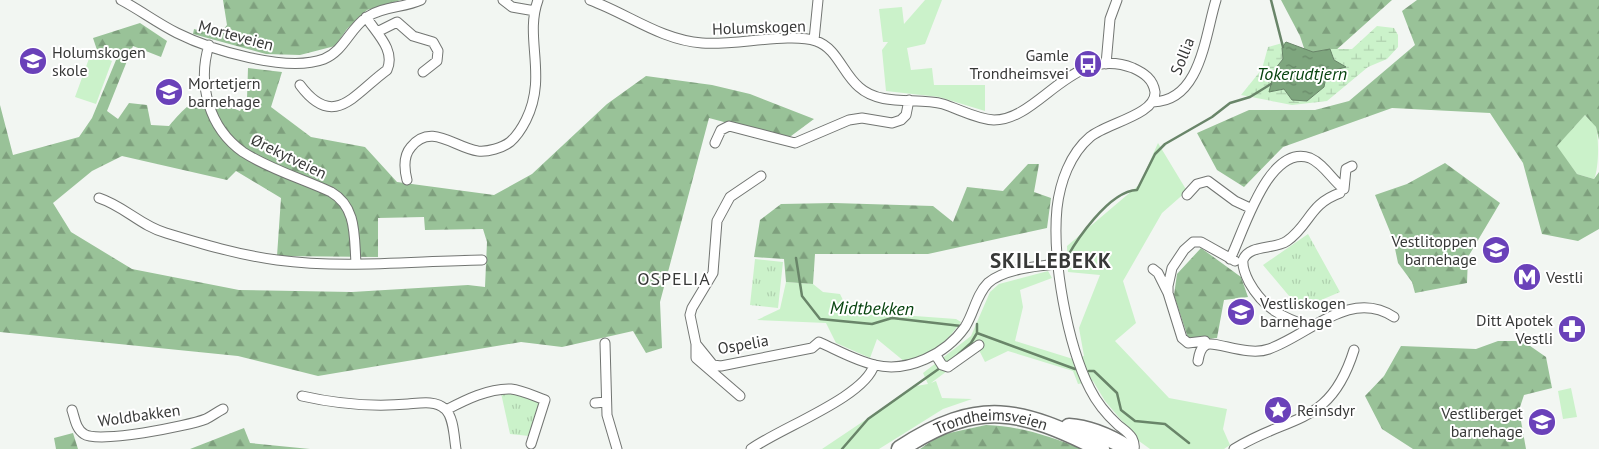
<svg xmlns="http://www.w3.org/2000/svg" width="1599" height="449" font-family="'PT Sans',sans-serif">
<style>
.grass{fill:#cbf2ca}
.forest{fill:url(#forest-firs);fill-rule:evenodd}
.wetland{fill:url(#wetland-marsh)}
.park{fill:url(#park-tufts)}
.water{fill:url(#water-ripples);stroke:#698569}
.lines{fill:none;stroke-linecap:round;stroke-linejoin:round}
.stream{stroke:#698569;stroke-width:2.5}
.street-casing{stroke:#727572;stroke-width:11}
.highway-casing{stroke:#727572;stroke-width:19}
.street{stroke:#fff;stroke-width:9}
.highway{stroke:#fff;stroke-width:16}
.labels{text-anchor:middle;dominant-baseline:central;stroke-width:4;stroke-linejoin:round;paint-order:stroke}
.street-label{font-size:16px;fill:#383938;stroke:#fff}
.poi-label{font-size:16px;fill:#383938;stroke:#fff;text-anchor:start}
.water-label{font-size:18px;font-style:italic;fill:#06430e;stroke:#fff}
.neighbourhood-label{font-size:18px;letter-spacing:1px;fill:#383938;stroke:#fff}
.district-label{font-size:21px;font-weight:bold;letter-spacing:1px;fill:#383938;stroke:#fff}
</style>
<defs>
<pattern id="forest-firs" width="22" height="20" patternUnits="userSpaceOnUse" patternTransform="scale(1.25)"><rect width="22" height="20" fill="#99c298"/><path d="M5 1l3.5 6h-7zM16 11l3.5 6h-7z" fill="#7e9f7d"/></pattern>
<pattern id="wetland-marsh" width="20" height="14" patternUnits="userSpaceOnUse" patternTransform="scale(1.25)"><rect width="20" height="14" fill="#cbf2ca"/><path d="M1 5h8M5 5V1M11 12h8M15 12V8" fill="none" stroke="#afd0ae"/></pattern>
<pattern id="park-tufts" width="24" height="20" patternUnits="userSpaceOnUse" patternTransform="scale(1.25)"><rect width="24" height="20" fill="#cbf2ca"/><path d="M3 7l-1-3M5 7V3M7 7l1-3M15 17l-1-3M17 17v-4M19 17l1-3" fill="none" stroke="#afd0ae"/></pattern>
<pattern id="water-ripples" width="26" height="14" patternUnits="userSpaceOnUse" patternTransform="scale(1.25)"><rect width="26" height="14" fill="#7ea67e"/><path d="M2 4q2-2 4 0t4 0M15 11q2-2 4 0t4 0" fill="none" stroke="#688868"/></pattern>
</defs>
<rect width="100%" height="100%" fill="#f2f6f2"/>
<path class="grass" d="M925,0H942L925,44L907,48L911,70L932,68L934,85H985V111L939,97L886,91L882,50L888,42H883L879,9L902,7L904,24Z
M91,53L112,61L96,104L75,97Z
M1585,115C1588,118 1594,123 1596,127C1599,138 1599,169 1594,179L1577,174L1556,146Z
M1158,143L1187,191L1162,213L1123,281L1136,323L1115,341L1169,398L1227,409L1223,429L1230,445L1224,449H1150L1139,441L1105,401L1093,381L1078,384L1073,371L1008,351L985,362L978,348L931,383L936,381L942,398L972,399L943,409L879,449H822L916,386L928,384L923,373L971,336L990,292L999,284L1048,271L1052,278L1020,290L1023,307L1015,341L1073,359L1084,356L1079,328L1100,275L1068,272L1067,246L1140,184Z
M786,282L813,284L823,292L840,294L843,300L860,313L867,315L887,314L956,319L961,322C944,344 933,358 905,362L877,339L870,358L836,343L826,323L757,320L780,309Z
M1571,388L1577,417L1563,419L1558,391Z"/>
<path class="forest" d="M223,0H401L367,10L347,29L335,46L300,55L266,54L193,34L194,29C206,32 219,36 227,25Z
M1281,0H1392L1335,51L1309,63L1300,36Z
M1417,0H1599V140L1596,127L1585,115L1557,146L1577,174L1594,179L1599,172V229L1578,241L1542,234L1523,163L1490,113L1392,108L1283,147L1244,187L1217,170L1197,133L1249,110H1315L1349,101L1415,45L1402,11Z
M140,23L167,41L161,57L133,46L107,111L118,119L129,103L147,105L151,125L169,126C197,93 201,95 240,111L247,99L248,68L282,72L271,107L311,137L365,147L397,182L494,195L532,174L607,104L646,76L712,85L750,94L814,119L787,139L709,118L660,302L662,348L646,353L633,331L562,347L521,342L318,376L238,356L0,332V105L13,155L79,137L92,118L116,60L113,57L98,53L93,38ZM122,156L227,180L236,171L281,198L277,256L378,257V218L424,217L425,230L483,229L487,242L485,287L468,285L352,292L239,290L132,269L71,232L53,203L92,171Z
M1445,163L1500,203L1468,257L1467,283L1415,293L1412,282L1398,263L1393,239L1375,195L1407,184Z
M1028,164H1039L1034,192L1051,198L1047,228L928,254H815L813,284L786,282L784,259L754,257L760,220L781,204L834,203L933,206L953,222L967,187L1003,191Z
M1201,248L1241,277L1248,297L1224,300L1217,338L1189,341L1174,295L1177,274Z
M1498,341H1523L1546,357L1552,388L1524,395L1519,410L1526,449H1413L1382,429L1365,396L1384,376L1401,346L1476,349Z
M986,425C1021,426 1050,437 1083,449H920L940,435Z
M244,428L250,443L310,449H190Z
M73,433L78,449H56L54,438Z"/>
<path class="wetland" d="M1377,26L1394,28L1398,35V47L1387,59L1368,67L1327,101L1292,105L1241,95L1262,69L1268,47L1286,42L1282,48L1283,59L1275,69L1285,89L1307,101L1324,87L1326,72L1345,67L1334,60L1330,49H1352Z"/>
<path class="park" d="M1308,234L1340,292L1300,309L1263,265Z
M755,259L783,262L778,308L750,305Z
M501,393H518L541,403L529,436L510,434Z"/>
<path class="water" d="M1286,42L1313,52L1330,49L1334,60L1346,67L1327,72L1324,87L1307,101L1292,100L1284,89L1269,92L1275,69L1283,59L1282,48Z"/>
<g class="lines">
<path class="stream" d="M1271,0L1283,47
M796,258L802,296L820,319L872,324L892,318L961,326
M1063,265C1075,241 1109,191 1137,190L1155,154L1165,144L1212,117L1230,103L1250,97L1271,84
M977,324V333L1075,369
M953,359L971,343L977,333
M1089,371H1094L1117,393L1121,410L1135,421L1165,424L1189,443
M842,449L868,419L940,368"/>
<defs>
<path id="street" d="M121,0C140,10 157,23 177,33C211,50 287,73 324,59C344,51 350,28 367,17C383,6 404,8 421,0
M503,0L512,7L535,11
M590,0C628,14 661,40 702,43C733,46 791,32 816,41C837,48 843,74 859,87C881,107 917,97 943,104C959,109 976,119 994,120C1040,120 1072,44 1133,68C1144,73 1153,79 1155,92C1156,115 1106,123 1090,137C1070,154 1060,182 1057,208C1052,259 1067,344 1090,389C1097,403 1107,415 1118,425C1123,429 1129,433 1132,438C1134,442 1135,445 1134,449
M377,32L397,22L413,36L433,42L438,51L437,61L423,72
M814,40L818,0
M209,45C197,84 209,128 243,152C269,169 303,179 331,192C357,207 354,236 356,263
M1106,64L1110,19L1117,0
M300,85C334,131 355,93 387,70C396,50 376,33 366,17
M1153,102C1201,101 1205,35 1216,0
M715,143L721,130L729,126L795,143L849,120L862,118L892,123L901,120L906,115L909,100
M761,176L730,197L717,221L713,273L692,308L690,315L696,344L713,365L721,366L812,348L819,342C837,350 856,361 875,365C908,373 946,354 965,327C974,313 976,295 988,283C1004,269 1037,266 1057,264
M407,180C404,168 403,156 411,147C431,122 455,148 478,151C488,152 502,148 510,142C517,136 522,128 526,120C548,76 524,38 538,0
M1187,195L1197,184L1208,181L1235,201L1250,208
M99,198C124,206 141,226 166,233C202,244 239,255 277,260C343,269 415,261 482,260
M1230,259C1243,234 1268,143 1310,158C1324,164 1332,180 1344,189L1346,169L1352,166
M1153,269L1158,273L1168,293
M1311,327C1283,318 1264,309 1249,282C1246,276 1242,268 1243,260C1249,244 1274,250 1287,241C1310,225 1309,204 1340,193
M605,343L607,415L617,449
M696,344V358L740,396
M1207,344L1205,341L1188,343L1182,338L1168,293V286L1172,268L1184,250L1193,242H1201L1235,261
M935,354L942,365L948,367L979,345
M1198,361C1199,355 1200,348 1206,345C1214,340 1248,357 1269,349C1309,335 1350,288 1394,317
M302,396C337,404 372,407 408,404C420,403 436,400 445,409C454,417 454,438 456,449
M595,403L606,402
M72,410C75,419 76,429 84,434C98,444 188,426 206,419C212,416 217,412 223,409
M446,410C465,400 489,388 511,389C522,390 534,396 545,400L531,444
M751,449C780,428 865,397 874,365
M1234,449C1290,414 1330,427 1354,350"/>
<g id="highway">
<path d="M1069,427C1090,428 1111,438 1129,449"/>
<path id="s1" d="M900,449C979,397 1021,409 1101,449"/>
</g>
</defs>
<use href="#street" class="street-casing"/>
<use href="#highway" class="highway-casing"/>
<use href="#street" class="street"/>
<use href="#highway" class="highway"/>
</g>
<defs>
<symbol id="school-disc" viewBox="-11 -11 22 22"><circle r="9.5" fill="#6a41b9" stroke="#fff"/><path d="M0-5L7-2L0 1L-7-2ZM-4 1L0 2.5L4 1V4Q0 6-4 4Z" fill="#fff"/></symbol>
<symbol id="bus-disc" viewBox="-11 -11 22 22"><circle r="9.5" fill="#6a41b9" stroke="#fff"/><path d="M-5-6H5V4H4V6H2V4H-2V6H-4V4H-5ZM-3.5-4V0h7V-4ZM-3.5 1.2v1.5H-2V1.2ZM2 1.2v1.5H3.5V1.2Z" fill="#fff"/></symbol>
<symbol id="metro-disc" viewBox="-11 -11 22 22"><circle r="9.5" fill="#6a41b9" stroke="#fff"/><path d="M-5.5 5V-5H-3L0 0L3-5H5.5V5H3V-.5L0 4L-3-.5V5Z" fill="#fff"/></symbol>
<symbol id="pharmacy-disc" viewBox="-11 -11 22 22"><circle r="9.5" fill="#6a41b9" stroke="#fff"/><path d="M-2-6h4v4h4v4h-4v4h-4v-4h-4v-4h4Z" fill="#fff"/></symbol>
<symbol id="sight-disc" viewBox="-11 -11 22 22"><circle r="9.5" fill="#6a41b9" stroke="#fff"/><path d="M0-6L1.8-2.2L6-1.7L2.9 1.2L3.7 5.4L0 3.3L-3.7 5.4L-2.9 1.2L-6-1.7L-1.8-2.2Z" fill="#fff"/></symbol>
</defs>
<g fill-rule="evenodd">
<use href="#school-disc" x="17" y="45" width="32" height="32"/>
<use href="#bus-disc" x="1072" y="48" width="32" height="32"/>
<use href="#school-disc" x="153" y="76" width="32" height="32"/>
<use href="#school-disc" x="1480" y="234" width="32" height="32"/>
<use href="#metro-disc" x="1511" y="261" width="32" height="32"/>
<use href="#school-disc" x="1225" y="296" width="32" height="32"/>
<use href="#pharmacy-disc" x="1556" y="313" width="32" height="32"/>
<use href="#sight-disc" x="1262" y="394" width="32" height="32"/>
<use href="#school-disc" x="1526" y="406" width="32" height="32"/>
</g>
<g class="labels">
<g class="street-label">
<text transform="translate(759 27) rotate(-2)">Holumskogen</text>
<text transform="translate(236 35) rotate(15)">Morteveien</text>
<text transform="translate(1182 56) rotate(-68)">Sollia</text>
<text transform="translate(289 156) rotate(26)">Ørekytveien</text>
<text transform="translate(743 344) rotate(-10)">Ospelia</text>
<text transform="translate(139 415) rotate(-8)">Woldbakken</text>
<text stroke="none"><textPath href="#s1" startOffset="98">Trondheimsveien</textPath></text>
</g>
<g class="poi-label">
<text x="52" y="52">Holumskogen<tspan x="52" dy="18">skole</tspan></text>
<text x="1069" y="55" text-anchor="end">Gamle<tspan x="1069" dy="18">Trondheimsvei</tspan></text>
<text x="188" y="83">Mortetjern<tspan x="188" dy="18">barnehage</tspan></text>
<text x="1477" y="241" text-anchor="end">Vestlitoppen<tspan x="1477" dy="18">barnehage</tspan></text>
<text x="1546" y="277">Vestli</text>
<text x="1260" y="303">Vestliskogen<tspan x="1260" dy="18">barnehage</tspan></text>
<text x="1553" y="320" text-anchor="end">Ditt Apotek<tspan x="1553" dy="18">Vestli</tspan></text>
<text x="1297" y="410">Reinsdyr</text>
<text x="1523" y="413" text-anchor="end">Vestliberget<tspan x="1523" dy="18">barnehage</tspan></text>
</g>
<g class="water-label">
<text x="1302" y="73">Tokerudtjern</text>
<text transform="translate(872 308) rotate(1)">Midtbekken</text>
</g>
<g class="neighbourhood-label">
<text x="674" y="278">OSPELIA</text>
</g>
<g class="district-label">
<text x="1051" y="260">SKILLEBEKK</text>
</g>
</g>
</svg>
